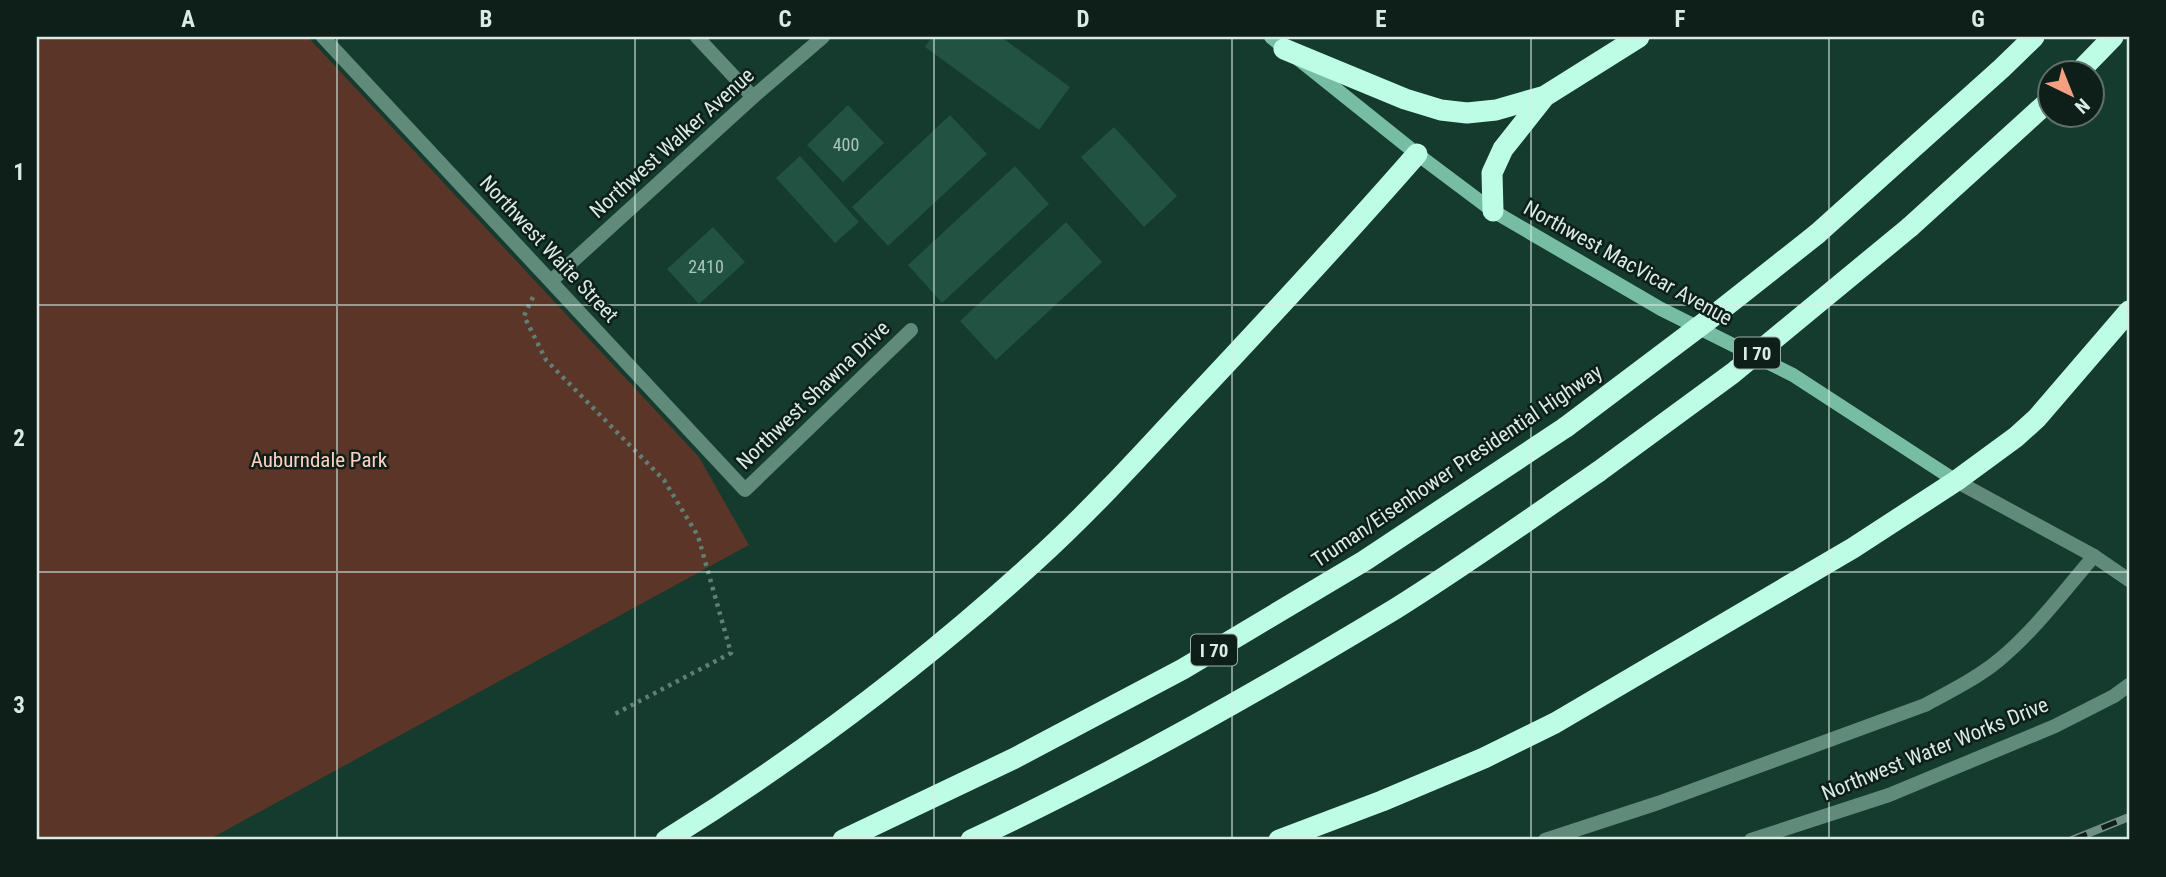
<svg xmlns="http://www.w3.org/2000/svg" width="2166" height="877" font-family="'Roboto Condensed',sans-serif">
<style>
.green{fill:#5a3528}
.building{fill:#225242}
.lines{fill:none;stroke-linecap:round;stroke-linejoin:round}
.path{stroke:#607f74;stroke-width:4.5;stroke-dasharray:3.5 5;stroke-linecap:butt}
.service{stroke:#608b7b;stroke-width:14}
.minor{stroke:#608b7b;stroke-width:14}
.secondary{stroke:#76bda4;stroke-width:14}
.motorway{stroke:#befde5;stroke-width:21}
.rail-casing{stroke:#728f85;stroke-width:8}
.rail{stroke:#0e1e18;stroke-width:5;stroke-dasharray:16;stroke-linecap:butt}
.motorway-bridge{stroke:#befde5;stroke-width:21}
.grid{fill:none;stroke:#d8ece4;stroke-width:2;stroke-opacity:0.55}
.labels{text-anchor:middle;dominant-baseline:central;stroke-width:5;stroke-linejoin:round;paint-order:stroke}
.number-label{font-size:18px;fill:#aac6bc}
.shield{fill:#0e1e18;stroke:#9baea7;stroke-width:2}
.shield-label{font-size:19px;font-weight:bold;fill:#d8ece4}
.street-label{font-size:21px;fill:#d8ece4;stroke:#0e1e18}
.park-label{font-size:21px;fill:#fdd1c1;stroke:#0e1e18}
.neatline{fill:none;stroke:#d8ece4;stroke-width:2.5}
.grid-label{font-size:23px;text-anchor:middle;font-weight:bold;fill:#d8ece4}
</style>
<rect width="100%" height="100%" fill="#153a2e"/>
<path class="green" d="M37,37H308L699,457L749,545L208,840H37Z"/>
<path class="building" d="M932,37H1001L1070,87L1039,130L925,47Z
M848,105L884,143L843,182L807,145Z
M950,115L987,154L888,246L852,207Z
M1114,127L1177,196L1144,227L1081,157Z
M800,156L859,222L835,243L776,178Z
M1015,166L1049,204L942,303L908,265Z
M1066,222L1102,262L996,360L960,321Z
M713,227L745,262L699,304L667,269Z"/>
<g class="lines">
<path class="path" d="M533,297L524,316L546,360L664,480L698,536L731,653L613,715"/>
<path class="service" d="M697,37L753,97
M1545,840L1658,803L1925,705C1951,691 1977,678 1999,660C2035,630 2064,591 2094,556"/>
<path class="minor" d="M323,37L745,490L911,330
M551,281L753,97L823,37
M1956,481L2094,556L2129,580
M1751,840L1889,795L2055,726L2114,696L2129,685"/>
<path class="secondary" d="M1271,37L1417,154L1493,211L1661,309L1793,375L1956,481"/>
<path class="motorway" d="M1284,49L1405,99L1441,110L1467,113L1496,110L1545,96L1639,37
M2077,74L2113,37
M1493,211L1492,173L1503,149L1545,96
M1910,227L2050,100
M1817,234L2002,68L2034,37
M666,840C796,759 919,667 1033,563C1085,516 1133,464 1181,412C1261,327 1340,242 1417,154
M843,840L1015,758L1183,669L1364,561L1566,427
M971,840C1117,772 1258,692 1395,609C1464,566 1531,518 1598,472
M1279,840L1382,801L1484,758L1555,723L1853,548L1956,481L2016,437L2037,418L2129,311"/>
<defs>
<path id="rail" d="M2072,840L2129,817"/>
</defs>
<use href="#rail" class="rail-casing"/>
<use href="#rail" class="rail"/>
<path class="motorway-bridge" d="M1566,427L1712,317L1817,234
M1598,472L1733,373L1910,227"/>
</g>
<path class="grid" d="M337,37V840M635,37V840M934,37V840M1232,37V840M1531,37V840M1829,37V840M37,305H2129M37,572H2129"/>
<g class="labels">
<g class="number-label">
<text x="846" y="144">400</text>
<text x="706" y="266">2410</text>
</g>
<g class="shield">
<rect x="1734" y="337.5" width="46" height="31" rx="5"/>
<rect x="1191" y="634.5" width="46" height="31" rx="5"/>
</g>
<g class="shield-label">
<text x="1757" y="353">I 70</text>
<text x="1214" y="650">I 70</text>
</g>
<g class="street-label">
<text transform="translate(672 143) rotate(-42)">Northwest Walker Avenue</text>
<text transform="translate(549 249) rotate(47)">Northwest Waite Street</text>
<text transform="translate(1628 263) rotate(29)">Northwest MacVicar Avenue</text>
<text transform="translate(813 395) rotate(-44)">Northwest Shawna Drive</text>
<text transform="translate(1457 466) rotate(-34)">Truman/Eisenhower Presidential Highway</text>
<text transform="translate(1935 749) rotate(-22)">Northwest Water Works Drive</text>
</g>
<g class="park-label">
<text x="319" y="460">Auburndale Park</text>
</g>
</g>
<rect width="2166" height="877" fill="none" stroke="#0e1e18" stroke-width="77"/>
<g transform="translate(2071 94) rotate(137)"><circle r="33" fill="#0e1e18" stroke="#5f706a" stroke-width="2"/>
<path d="M0-5L12 26L0 18L-12 26Z" fill="#f3a081"/>
<text y="-10" font-size="19" font-weight="bold" text-anchor="middle" fill="#d8ece4">N</text>
</g>
<rect x="38" y="38" width="2090" height="800" class="neatline"/>
<g class="grid-label">
<text x="188" y="27">A</text>
<text x="486" y="27">B</text>
<text x="785" y="27">C</text>
<text x="1083" y="27">D</text>
<text x="1381" y="27">E</text>
<text x="1680" y="27">F</text>
<text x="1978" y="27">G</text>
<text x="19" y="180">1</text>
<text x="19" y="446">2</text>
<text x="19" y="713">3</text>
</g>
</svg>
